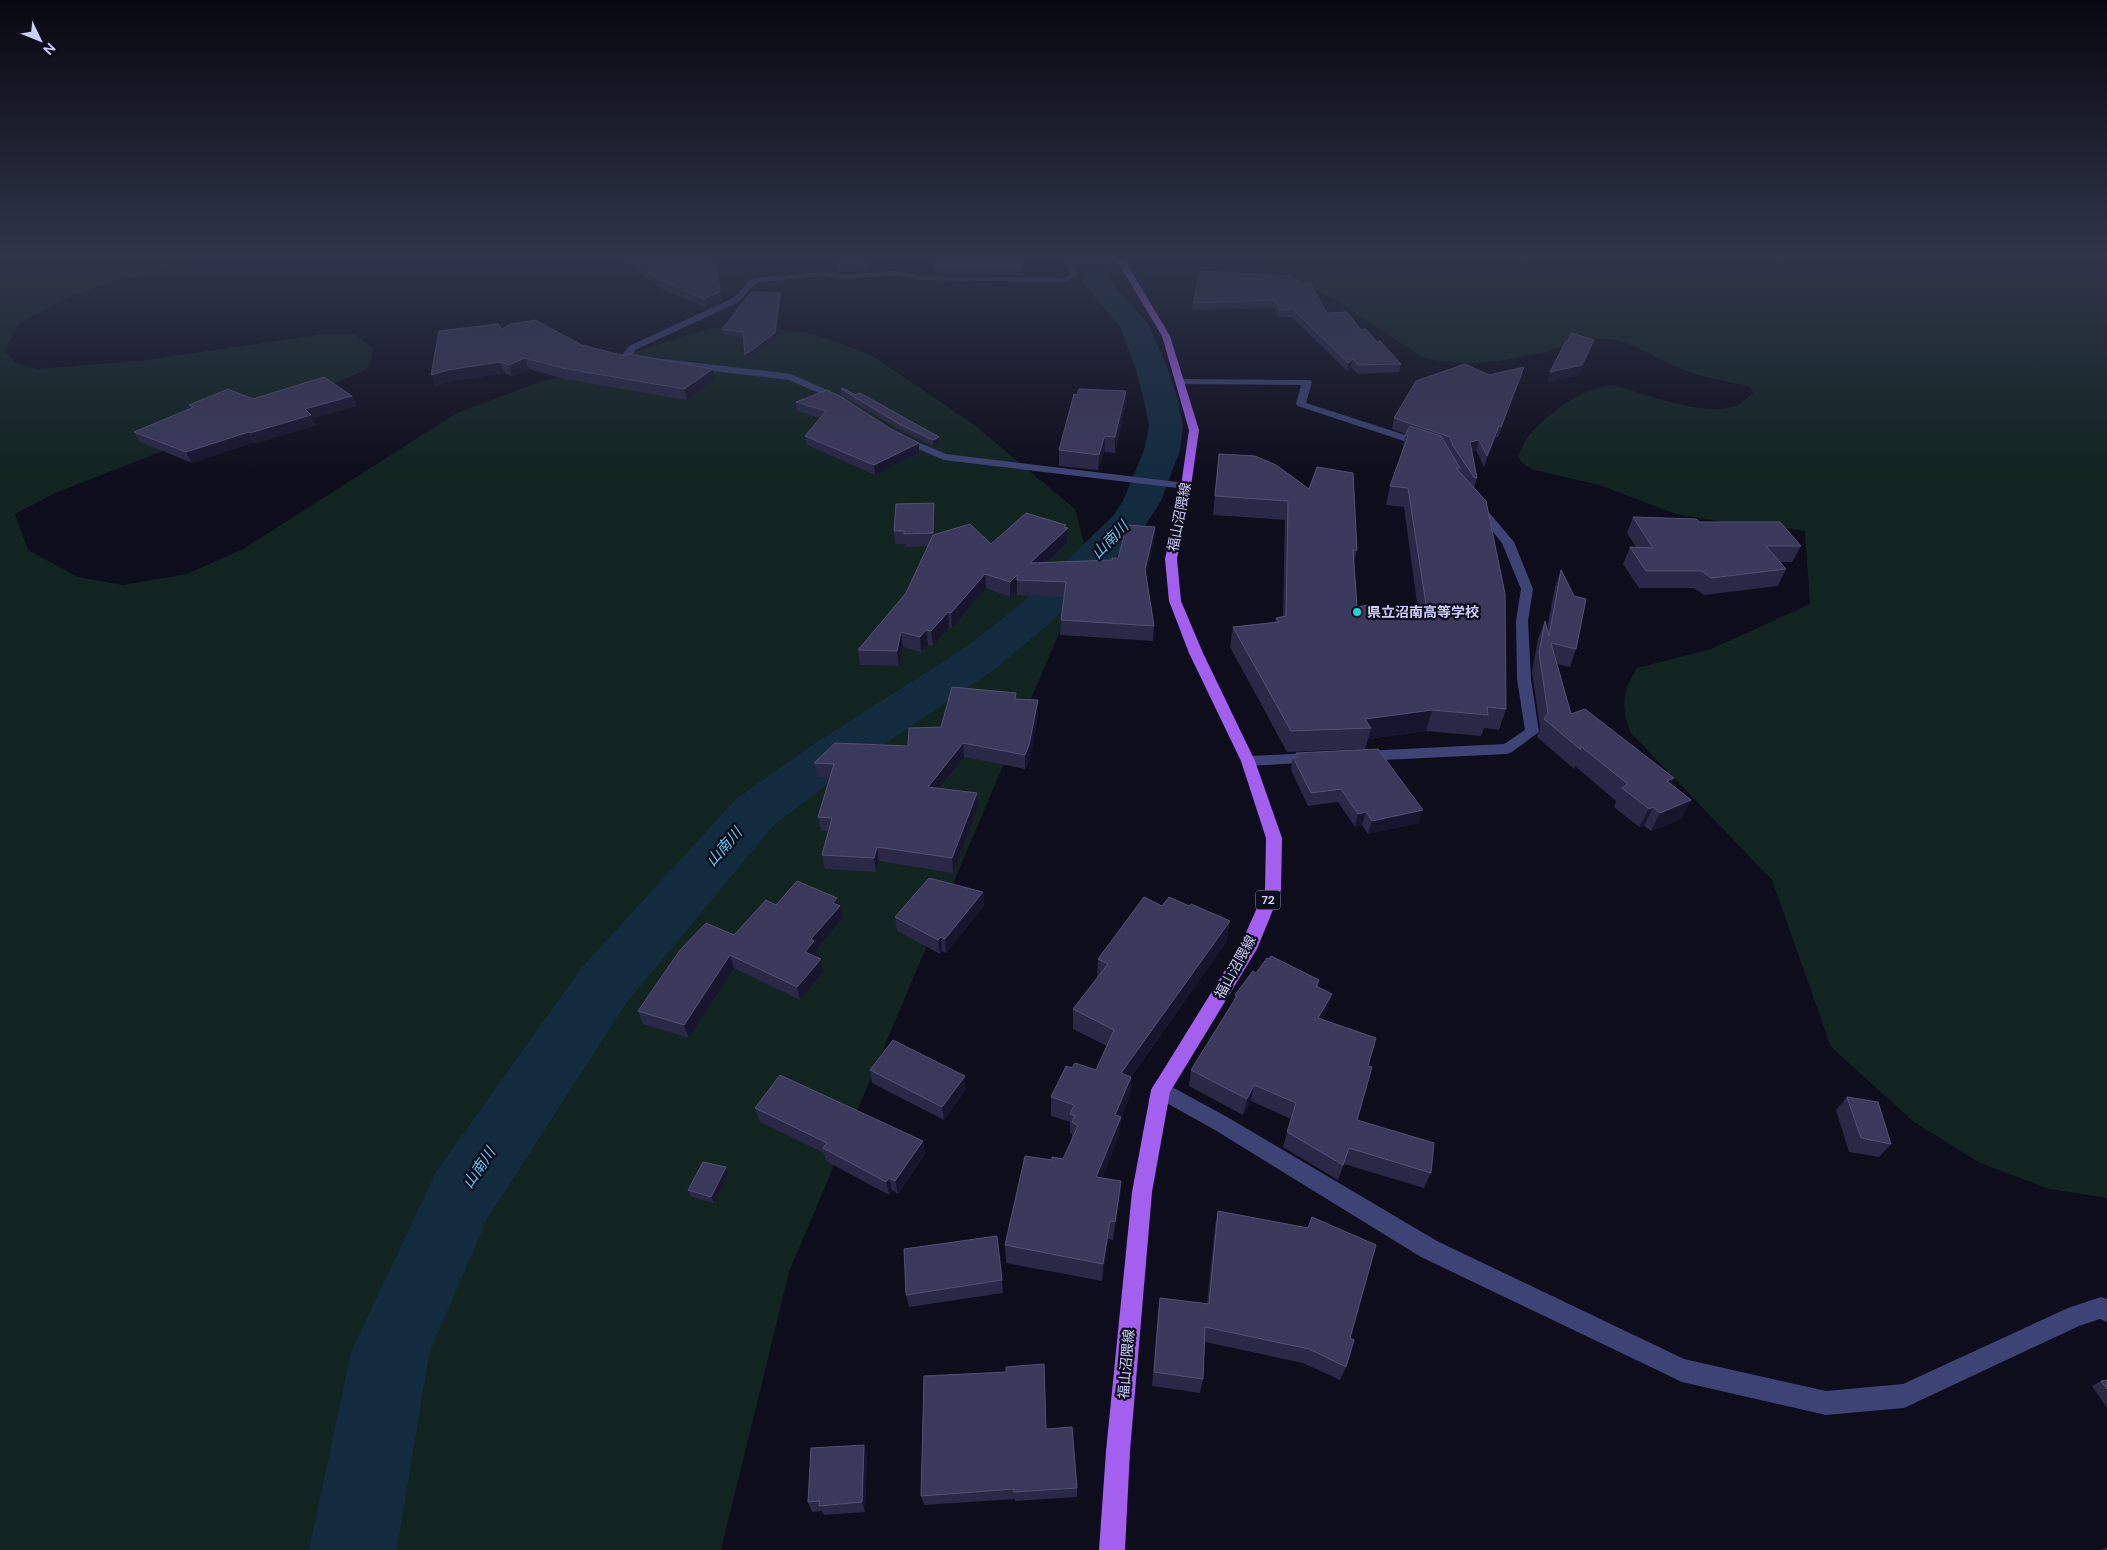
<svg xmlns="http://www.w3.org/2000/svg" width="2107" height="1550" font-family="'DM Sans','Noto Sans JP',sans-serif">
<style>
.green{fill:#112420}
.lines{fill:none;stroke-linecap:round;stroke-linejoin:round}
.river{fill:#122b3f;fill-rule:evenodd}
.minor{fill:#3d4375;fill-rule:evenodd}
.major{fill:#a35fee;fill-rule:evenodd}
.wall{fill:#292847}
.shaded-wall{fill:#17152e}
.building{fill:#3b395b;stroke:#525174}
.poi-dot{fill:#17dbd1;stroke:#0d0d1b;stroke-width:2}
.labels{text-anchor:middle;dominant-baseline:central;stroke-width:4.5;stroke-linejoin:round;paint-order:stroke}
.shield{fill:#0d0d1b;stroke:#9394b7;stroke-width:1}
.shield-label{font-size:12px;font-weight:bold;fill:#cccefa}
.street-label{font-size:14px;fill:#cccefa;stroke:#0d0d1b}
.poi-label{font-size:14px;font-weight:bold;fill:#cccefa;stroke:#0d0d1b;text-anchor:start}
.water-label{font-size:15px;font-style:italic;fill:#65c3ef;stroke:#0d0d1b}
</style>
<rect width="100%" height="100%" fill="#0d0d1b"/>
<path class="green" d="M0,259H221L114,281L59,302L20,323L4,351L16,363L38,369L147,360L323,334H355L373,349L369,368L332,385L55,493L15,514L28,550L78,577L123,585L187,574L243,549L457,413L529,386L700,331L738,324L814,334L871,355L973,424L1075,509L1089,562L789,1272L721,1550H0Z
M1257,259H2107V1198L2049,1189L1980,1163L1914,1122L1831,1047L1772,880L1630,732C1621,704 1622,693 1637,668L1711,649L1810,604L1805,531L1768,525L1734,524L1676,514L1599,485L1534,470L1522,463L1518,455C1522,448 1525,440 1530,434C1551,411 1582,388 1613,385C1644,394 1704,417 1734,406C1742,404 1747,398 1753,393L1751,387C1728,381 1703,378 1681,369C1661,361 1629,340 1608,339C1585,337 1566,347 1545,352C1504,361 1462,369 1422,357L1340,303Z"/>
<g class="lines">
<path class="river" d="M1079,259H1105L1110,281L1149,325L1167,367L1178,400L1183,426L1180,450L1161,501L1141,532L1051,622L998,667L848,769L774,825L627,1002L487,1219L429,1354L397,1550H309L351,1352L436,1172L583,966L736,799L812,745L966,647L1021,604L1113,516L1123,501L1144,450L1149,426L1144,400L1135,367L1120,327L1083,283Z"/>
<path class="minor" d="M1082,259H1122L1118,261L1074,264L1078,275L1064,282L923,280L896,275L846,279L824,276L760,282C750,286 746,296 737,303L635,350L633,354L646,357L791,374L845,398V402L842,403L789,380L646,363L622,355L629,346L731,299L738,294L748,281L756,278L824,272L846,275L896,271L923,276L1063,278L1070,274L1065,262L1066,260Z
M1181,379L1310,380L1312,382L1306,403L1427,442L1428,444L1423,447L1419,446L1298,406L1296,404L1301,385L1178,384L1176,382Z
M901,435L946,454L1186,483L1191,486L1186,489L944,460L897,440L896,438Z
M1477,502L1481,503L1514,542L1533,589L1528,621L1531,679L1539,732L1512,752L1507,754L1363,761L1358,759L1356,756L1358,753L1363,751L1504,744L1525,730L1517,679L1516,621L1521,589L1502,543L1471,505Z
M1313,753L1318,754L1320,758L1318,762L1248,766L1243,765L1241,761L1243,757L1248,756Z
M1161,1081L1229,1118L1437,1241L1684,1359L1826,1391L1903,1384L2068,1308L2101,1297L2107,1299V1322L2100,1319L2079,1326L1904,1408L1826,1415L1682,1382L1421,1257L1215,1130L1154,1096L1151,1090L1154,1084Z"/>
<path class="major" d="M1116,259H1124L1170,336L1199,430L1191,486L1177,559L1181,601L1203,653L1255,761L1282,838L1281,890L1257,949L1170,1092L1152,1192L1130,1451L1125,1550H1099L1106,1451L1132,1192L1151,1090L1240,946L1265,890L1266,838L1241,761L1189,653L1169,601L1165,559L1181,486L1189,430L1162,336Z"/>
</g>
<path class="wall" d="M627,259H716L722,301L706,308L660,288L628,263Z
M835,259H867L868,271L838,272Z
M934,259H1025L1022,276L936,274Z
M1200,271L1327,313L1361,330L1377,342L1401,364L1399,372L1357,374L1351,367L1347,371L1292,317L1279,318L1274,308L1192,310L1193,303Z
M781,298L776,339L746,361L744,338L723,334L722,329Z
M502,329L582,345L715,380L687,400L565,379L529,369L512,376L504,373L452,381L435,386L431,375Z
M1489,375L1521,377L1498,437H1496L1484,467L1476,450L1472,452L1477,478L1474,488L1506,709L1499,730L1484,728L1481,736L1426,731L1368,739L1365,749L1287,752L1230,647L1233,627L1275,622L1276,618L1283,617L1285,520L1213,515L1219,454L1255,456L1357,550L1354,562L1357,607L1418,610L1404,507L1386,505L1390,486L1402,454H1401L1406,434L1392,429L1394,418Z
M841,389L939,437V443L933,446L902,431L841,395Z
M827,390L919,453L875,475L807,445L805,436L820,418L797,411L796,402Z
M1126,391L1125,406L1115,453L1105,452L1103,454L1098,470L1059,466V450Z
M352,396L356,406L313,418L316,425L256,443L254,442L192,463L140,442L134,432L191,408L189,405L253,399Z
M935,516L934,534L991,544L1066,525V528H1068L1067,543L1047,562L1112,560L1118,558L1155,527L1154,542L1146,575L1154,626L1153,641L1060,635L1061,620L1064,597L1017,595V590L1010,597L986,588L952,628L949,627L933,646L928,645L921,652L903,647L899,666L860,665L858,650L906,593L928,546L906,547L905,544H895L894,531Z
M1633,517L1699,522L1801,546L1792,562H1780L1786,569L1778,586L1704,595L1694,588H1639L1623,564L1630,547H1636L1627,533Z
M1561,570L1576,649L1570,667L1557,664L1571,714L1674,778L1671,785L1691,800L1681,819L1651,831L1644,826L1639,827L1614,807L1616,801L1575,766L1574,769L1537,737L1540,728L1532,671L1538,639L1545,621L1547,629L1555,587Z
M1016,699L1038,700V714L1030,759L1025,769L964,757L939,789L977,793L978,807L953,873L879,861L876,872L825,869L822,855L828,831H821L818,817L830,778L817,777L814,763L908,746L941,727Z
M1296,753L1419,823L1368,834L1362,825L1355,827L1338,802L1308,806L1291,770L1293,757H1296Z
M983,892L984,906L946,953L942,951L940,954L897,931L895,917Z
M837,898L842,919L816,950L817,954L815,957L823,972L800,1000L734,968L689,1038L643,1024L638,1011L734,935L776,905Z
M1227,941L1131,1077L1130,1096L1121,1117L1119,1136L1102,1178L1121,1181L1120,1199L1113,1240L1108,1239L1102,1281L1006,1263L1005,1245L1052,1160L1063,1159L1072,1140V1134L1070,1133V1122L1051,1116V1097L1072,1068L1096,1070L1107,1046L1073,1029V1009L1097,978L1098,959Z
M1319,980L1318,987L1328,1010L1322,1020L1368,1066L1357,1120L1431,1173L1424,1188L1344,1164L1338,1180L1283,1147L1291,1119L1251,1101L1243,1115L1189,1086L1191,1070L1234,1001L1235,995Z
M870,1070L966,1089L944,1120L872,1083Z
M1847,1097L1891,1144L1879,1157L1849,1152L1836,1110Z
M755,1108L923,1141L925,1154L898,1194L892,1190L889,1195L826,1161L824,1153L760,1122Z
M726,1167L728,1174L714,1203L691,1197L688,1190Z
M1218,1211L1350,1338L1346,1367L1340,1380L1303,1363L1205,1342L1203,1379L1200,1393L1152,1386L1158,1312L1160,1298L1207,1304L1215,1226Z
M1002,1280L1003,1293L909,1307L906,1295Z
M2107,1380V1408L2092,1386L2101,1381Z
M1046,1429L1077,1488V1497L1015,1501V1499L924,1505L921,1496Z
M864,1445L867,1455L865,1512L824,1515L822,1511L812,1512L808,1502Z
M2107,1547V1550H2100Z"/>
<path class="shaded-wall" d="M715,259L722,301L706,308L704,299Z
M1023,259H1025L1022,276V266Z
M780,293L781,298L776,339L746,361L745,355Z
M1594,340L1590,351L1579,376L1547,382L1550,372Z
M525,358L529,369L512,376L509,365Z
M1353,359L1351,367L1347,371L1348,363Z
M500,362L504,373L452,381L435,386L431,375L448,370Z
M1524,367L1521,377L1498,437L1501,427Z
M713,369L715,380L687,400L684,389Z
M1126,391L1125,406L1115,453V437Z
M352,396L356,406L313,418L316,425L256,443L250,433L305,409Z
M1499,426L1496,437L1484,467L1487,456Z
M249,432L254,442L192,463L186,452Z
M1105,436V452L1103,454L1098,470L1099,455L1104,438Z
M939,437V443L933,446V440Z
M1479,440L1476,450L1467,453L1470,442Z
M919,443V453L875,475L874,465Z
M934,503L935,516L934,546L933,533Z
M1066,525V529L1068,528L1067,543L1030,578V563Z
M1155,527L1154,542L1144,584L1145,569Z
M985,574L986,588L952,628L951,613Z
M1017,575V590L1010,597V582Z
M948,612L949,627L933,646L931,631Z
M926,630L928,645L921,652L920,637Z
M901,632L903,647L899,666L897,651Z
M1038,700V714L1030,759L1025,769V755Z
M1432,710L1426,731L1368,739L1371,728L1365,719Z
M963,743L964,757L929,801L928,787Z
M1674,778L1665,796L1667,781Z
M977,793L978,807L953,873L952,858Z
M1691,800L1681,819L1651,831L1660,813Z
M1653,807L1644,826L1639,827L1649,809Z
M1423,810L1419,823L1368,834L1372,821Z
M1366,812L1362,825L1355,827L1358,814Z
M877,847L879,861L876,872L874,858Z
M983,892L984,906L946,953L945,939Z
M837,898L839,907L840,906L842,919L816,950L817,954L808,965L805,952L811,939Z
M1230,921L1227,941L1120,1092L1121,1073Z
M941,937L942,951L940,954L938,940Z
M730,955L734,968L689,1038L684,1025Z
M821,959L823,972L800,1000L797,987Z
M1332,994L1328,1010L1313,1034L1318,1018Z
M965,1076L966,1089L944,1120L942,1107Z
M1131,1077L1130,1096L1114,1134L1115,1115Z
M1254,1085L1251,1101L1243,1115L1247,1099Z
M1121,1117L1119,1136L1095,1195L1096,1177Z
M923,1141L925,1154L898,1194L895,1181Z
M726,1167L728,1174L714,1203L711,1197Z
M889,1178L892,1190L889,1195L886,1182Z
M1121,1181L1120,1199L1113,1240L1115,1222Z
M1110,1221L1108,1239L1102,1281L1103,1264Z
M864,1445L867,1455L865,1512L862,1502Z"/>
<path class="building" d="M633,259H715L720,292L704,299L657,279Z
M837,259H867V262H836Z
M935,259H1023L1022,266L935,265Z
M1200,271L1292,276L1301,283H1310L1327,313L1347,312L1361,330L1366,329L1377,342L1380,341L1401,364L1358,365L1353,359L1348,363L1293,309L1280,310L1275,300L1193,303Z
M751,292L780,293L775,333L745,355L743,332L722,329Z
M535,320L582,345L625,356L628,354L713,369L684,389L562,368L525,358L509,365L500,362L448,370L431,375L439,331L498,324L502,329L511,324Z
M1571,333L1594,340L1582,365L1550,372L1566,341H1568Z
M1465,364L1489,375L1524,367L1501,427L1499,426L1487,456L1479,440L1470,442L1477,478L1474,477L1453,446L1450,437L1394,418L1416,381Z
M324,377L352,396L305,409L311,415L250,433L249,432L186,452L134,432L194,407L189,405L228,389L253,399Z
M843,388L855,395L860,393L939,437L933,440L901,425L841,389Z
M1079,389L1126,391L1115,437L1105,436L1104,438L1099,455L1059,450L1074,394L1077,395Z
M827,390L843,398L891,429L919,443L874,465L805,436L826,411L796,402Z
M1410,426L1441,436L1460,468H1456L1486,501L1505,594L1506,709L1487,707L1488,715L1432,710L1365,719L1371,728L1291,731L1233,627L1279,622L1276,618L1286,616L1288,501L1215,496L1219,454L1255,456L1276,465L1309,489L1317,467L1353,473L1357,550H1353L1357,607L1368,605L1427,611L1408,488L1390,486L1408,436L1405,435Z
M934,503L933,533L904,534V531H894L896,504Z
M1026,513L1066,525L1064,527L1068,528L1030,563L1112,560V558H1118L1127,525L1155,527L1145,569L1154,626L1061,620L1066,582L1017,580V575L1010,582L985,574L951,613L948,612L931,631L926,630L920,637L901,632L897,651L858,650L906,593L933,535L970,524L991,544Z
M1633,517L1697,519L1699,522H1780L1801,546H1766L1786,569L1711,578L1702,571H1646L1630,547L1653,548Z
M1561,570L1574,596L1586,599L1576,649L1551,643L1571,714L1585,709L1674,778L1667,781L1691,800L1660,813L1653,807L1649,809L1622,788L1628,784L1580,746L1581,750L1544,719L1548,713L1539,653L1545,621L1549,636Z
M952,687L1016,693L1015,699L1038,700L1029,745L1025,755L963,743L928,787L977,793L952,858L877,847L874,858L822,855L832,818L818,817L834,764L814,763L835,743L908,746L909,728L941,727Z
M1378,749L1423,810L1372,821L1366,812L1358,814L1341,789L1311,793L1293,757H1298L1296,753Z
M929,878L983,892L945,939L941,937L938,940L895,917Z
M797,881L837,898L833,903L840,906L811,939L814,941L805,952L821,959L797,987L730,955L684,1025L638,1011L680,950L706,923L734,935L766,900L776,905Z
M1144,897L1162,906L1169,897L1189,906L1191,904L1230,921L1121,1073L1131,1077L1115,1115L1121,1117L1096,1177L1121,1181L1115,1222L1110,1221L1103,1264L1005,1245L1025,1156L1052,1160V1157L1063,1159L1078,1126L1072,1122L1075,1116L1070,1114L1074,1105L1051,1097L1066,1066L1072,1068L1075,1063L1096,1070L1114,1030L1073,1009L1108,964L1098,959Z
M1271,956L1319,980L1316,986L1332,994L1318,1018L1376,1038L1368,1066L1372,1067L1357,1120L1434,1143L1431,1173L1349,1148L1343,1165L1287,1132L1296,1103L1254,1085L1247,1099L1191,1070L1237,996L1235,995L1253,971L1256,973L1267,958L1269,959Z
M893,1040L965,1076L942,1107L870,1070Z
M780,1075L923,1141L895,1181L889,1178L886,1182L823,1148L827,1143L755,1108Z
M1847,1097L1878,1102L1891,1144L1861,1138Z
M703,1162L726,1167L711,1197L688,1190Z
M1218,1211L1308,1228L1312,1217L1376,1245L1350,1338L1354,1340L1346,1367L1309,1349L1205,1327L1203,1379L1154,1372L1160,1298L1209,1304Z
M997,1236L1002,1280L906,1295L904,1249Z
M1044,1364L1046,1429L1072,1427L1077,1488L1014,1492V1489L921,1496L924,1376L1006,1372V1367Z
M2107,1380V1389L2101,1381Z
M864,1445L862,1502L819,1506L820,1501L808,1502L811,1448Z"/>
<linearGradient id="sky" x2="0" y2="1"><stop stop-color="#07070f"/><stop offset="0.54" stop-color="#2f354a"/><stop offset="1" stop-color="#2f354a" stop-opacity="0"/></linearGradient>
<rect width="2107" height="476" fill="url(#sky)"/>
<circle class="poi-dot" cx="1357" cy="612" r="5"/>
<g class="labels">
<rect class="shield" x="1255.5" y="890.5" width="25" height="19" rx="4"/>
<g class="shield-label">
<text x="1268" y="900">72</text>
</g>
<g class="street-label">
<text transform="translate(1179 517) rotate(-79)">福山沼隈線</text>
<text transform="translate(1235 967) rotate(-61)">福山沼隈線</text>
<text transform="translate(1126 1364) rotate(-85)">福山沼隈線</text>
</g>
<g class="poi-label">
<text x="1367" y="612">県立沼南高等学校</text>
</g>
<g class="water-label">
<text transform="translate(1110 540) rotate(-46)">山南川</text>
<text transform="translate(724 847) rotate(-49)">山南川</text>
<text transform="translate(479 1168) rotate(-56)">山南川</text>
</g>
</g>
<g transform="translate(40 40) rotate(133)" stroke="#0d0d1b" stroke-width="4" paint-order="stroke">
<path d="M0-4L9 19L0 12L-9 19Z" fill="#cccefa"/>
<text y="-8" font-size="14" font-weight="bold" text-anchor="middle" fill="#cccefa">N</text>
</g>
</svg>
